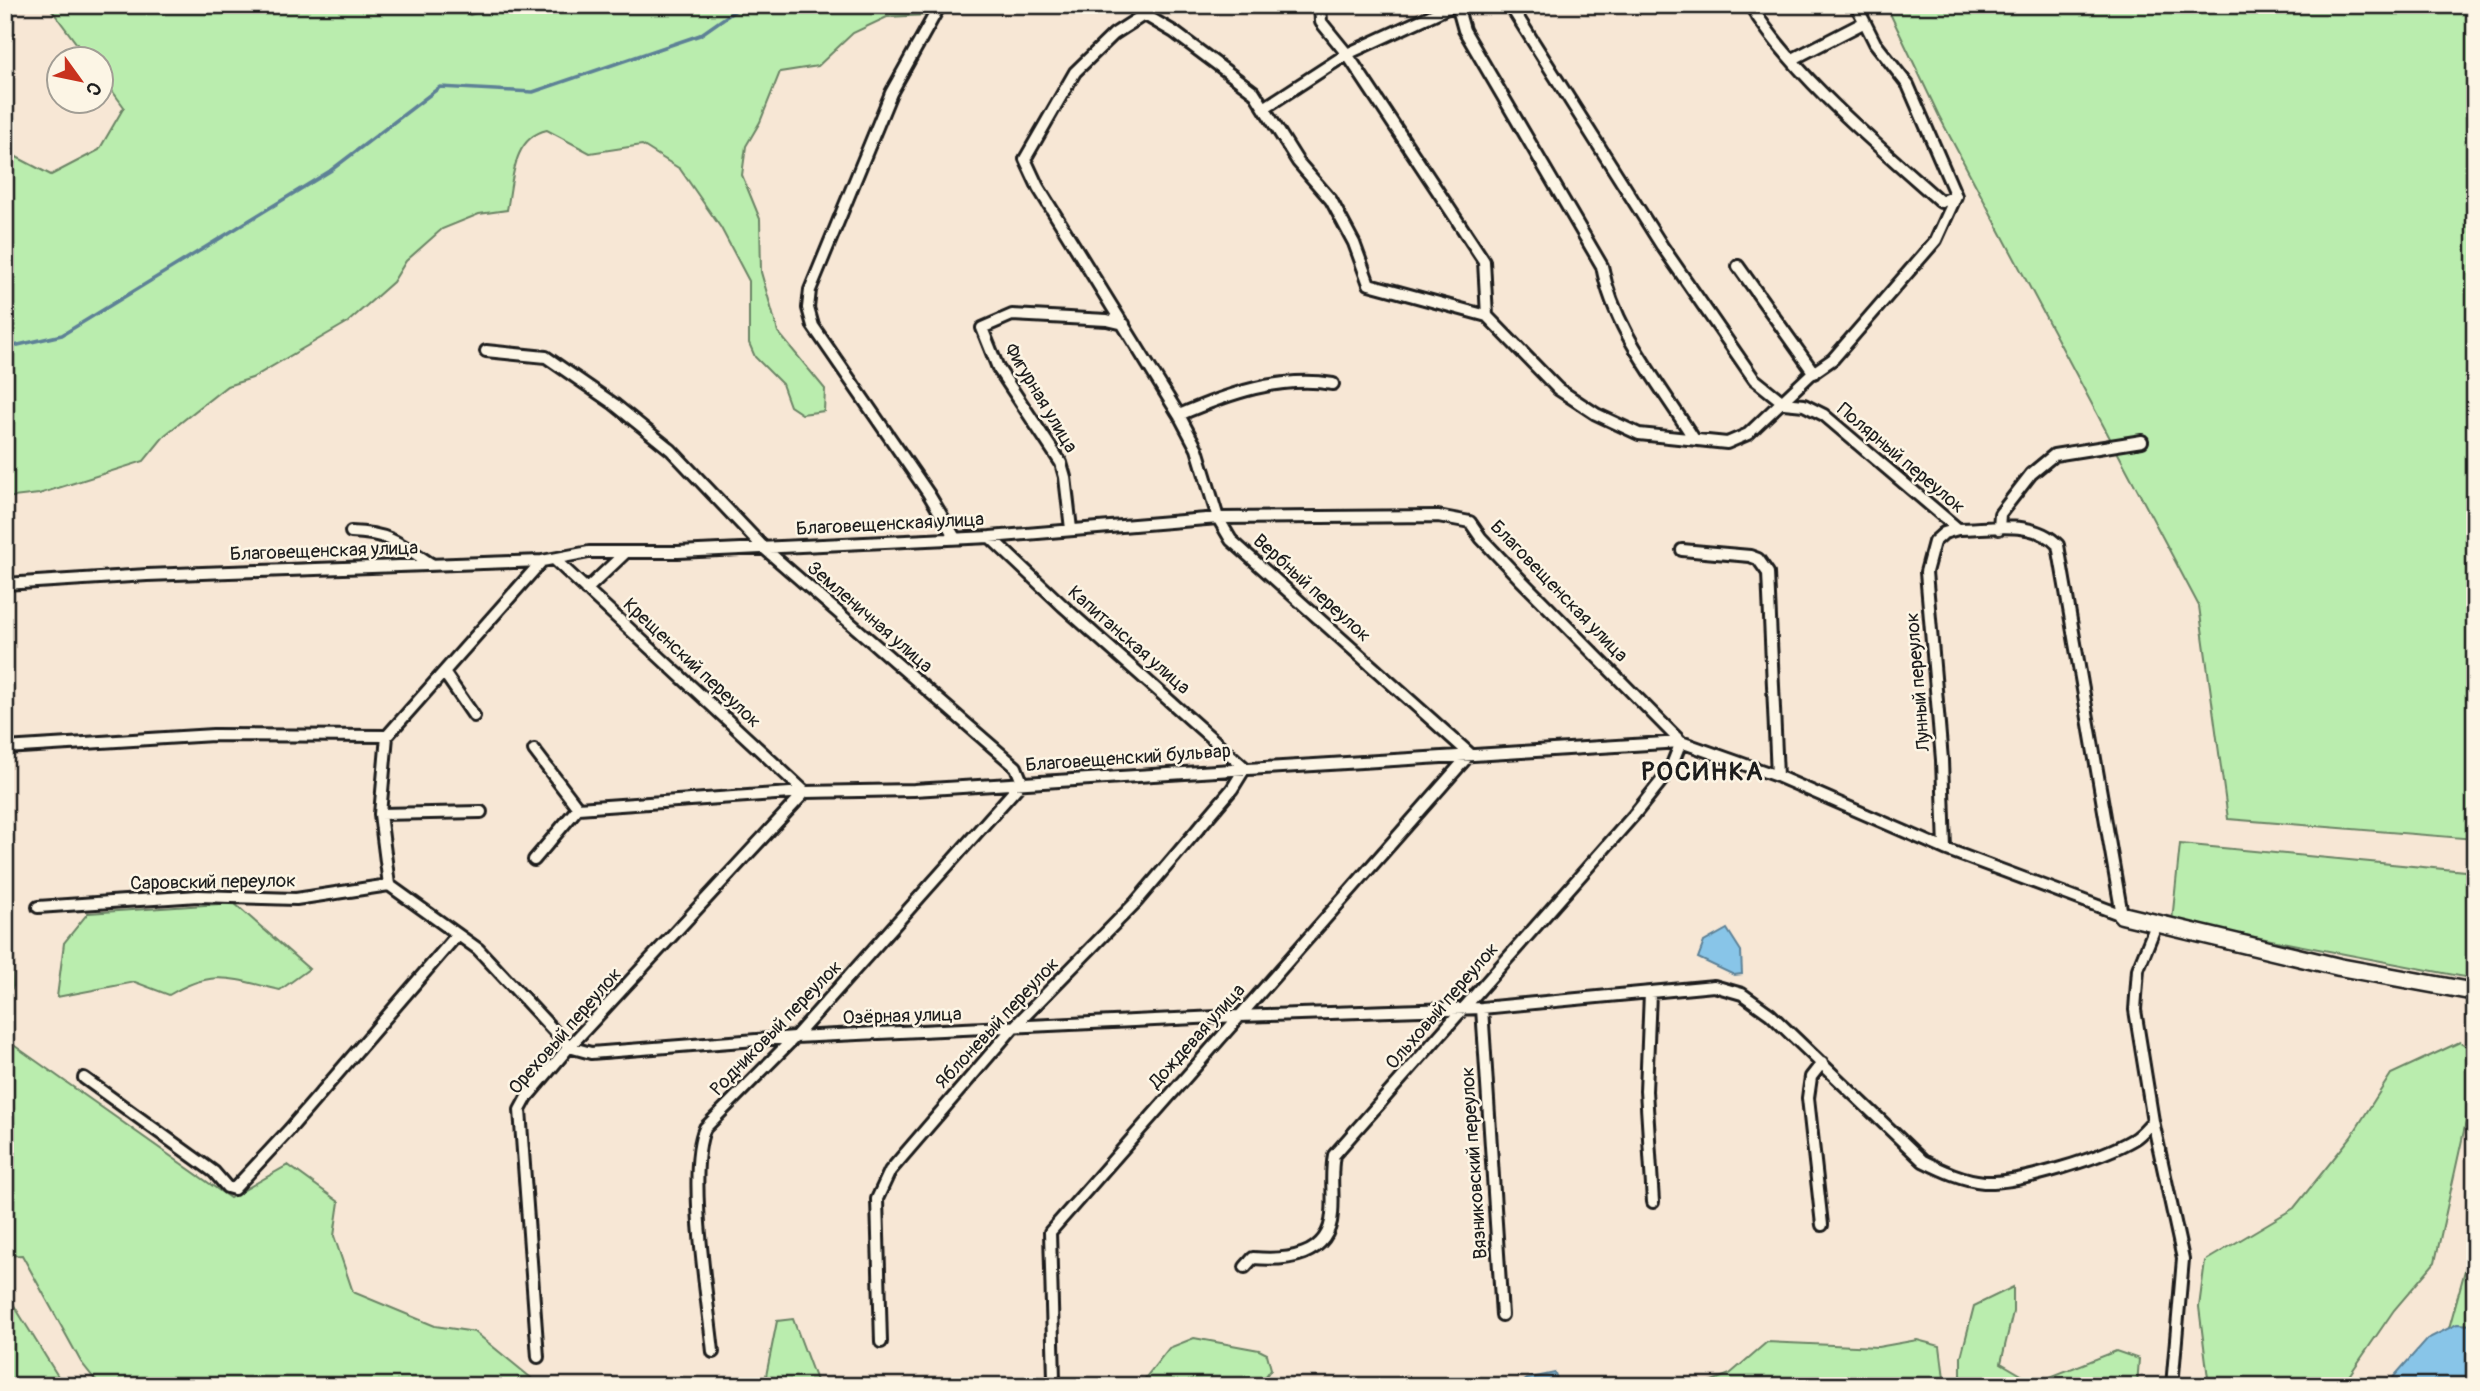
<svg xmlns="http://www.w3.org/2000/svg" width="2480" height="1391" font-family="Pangolin,sans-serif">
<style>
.green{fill:#baedae;stroke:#6b8465;stroke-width:2}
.water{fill:#88c5e8;stroke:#5d8196;stroke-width:2}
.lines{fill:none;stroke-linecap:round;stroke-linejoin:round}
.stream{stroke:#5d8196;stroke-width:3.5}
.street-casing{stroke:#1c1c1c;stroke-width:16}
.secondary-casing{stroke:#1c1c1c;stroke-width:21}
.street{stroke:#fcf5e5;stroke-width:10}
.secondary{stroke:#fcf5e5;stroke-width:16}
.labels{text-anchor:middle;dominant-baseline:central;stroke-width:5;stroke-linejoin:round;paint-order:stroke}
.street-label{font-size:19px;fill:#1c1c1c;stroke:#fcf5e5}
.district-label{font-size:26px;font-weight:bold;letter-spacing:2px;fill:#1c1c1c;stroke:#fcf5e5}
</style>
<rect width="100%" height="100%" fill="#f7e7d5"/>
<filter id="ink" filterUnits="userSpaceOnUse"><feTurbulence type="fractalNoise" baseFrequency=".0143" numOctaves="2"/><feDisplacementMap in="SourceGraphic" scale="14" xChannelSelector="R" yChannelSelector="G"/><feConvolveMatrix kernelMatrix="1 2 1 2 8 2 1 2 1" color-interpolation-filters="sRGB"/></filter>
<g filter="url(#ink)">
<path class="green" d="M48,5H451L470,15L503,5H940L928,15L887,17L853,33L818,66L780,72L760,122L746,146L742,175L760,219L761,272L778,332L825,389L824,411L802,414L790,406L782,384L755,357L749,343V281L721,228L680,169L642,145L590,153L547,130C512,138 513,180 507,210L479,214L442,229L406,261L393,282L348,322L252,378L227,386L165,435L144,461L39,494L5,498V151L51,175L99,150L124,107L102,77V60L88,59Z
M1886,5H2475V839L2228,819L2199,606L1939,116Z
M2180,844L2475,872V979L2172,921Z
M234,903L309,969L280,990C232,979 214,968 169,995L135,982L57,997L64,943L88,913Z
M5,933L9,934L13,986L5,1001Z
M5,1039L230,1198L288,1165L339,1202L334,1236L353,1292L435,1326L475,1332L541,1386H100L81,1362L22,1255L5,1256Z
M2460,1042L2475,1051V1081L2435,1262L2394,1310L2342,1386H2209L2199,1307L2205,1261L2294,1208L2351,1137L2391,1074Z
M2475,1234V1386H2433Z
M2013,1287V1312L2001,1363L2035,1383L2116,1351L2139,1359L2137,1386H1961V1357L1974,1306Z
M5,1291L64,1386H5Z
M793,1319L818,1386H764L777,1321Z
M1194,1338L1259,1350L1267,1354L1271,1369L1263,1380L1249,1386H1139L1169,1348Z
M1917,1340L1940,1346L1945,1386H1699L1730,1374L1767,1342L1878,1347Z"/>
<path class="water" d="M1727,929L1741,951L1742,974L1734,975L1698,958L1704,942Z
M2457,1324L2475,1325V1371L2469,1386H2380L2390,1381L2427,1339Z
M1555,1373L1559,1386H1518L1527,1379Z"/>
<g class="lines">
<path class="stream" d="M5,348L62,335L330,171L440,87L533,92L700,35L743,5"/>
<defs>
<path id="street" d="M940,5L891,93L810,290L808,308L813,326L928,493L954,536
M1320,5L1321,22L1347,54L1484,261L1487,316
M1457,5L1464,30L1602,266C1614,331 1660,384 1694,439
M1510,5L1662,246L1754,379L1784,403L1804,405L1824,415L1958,529C1991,529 2033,519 2058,545L2122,915
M1750,5C1795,77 1877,145 1941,202L1956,196
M1145,15L1174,32L1254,92L1298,162L1331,200L1354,243L1369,284L1487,316L1558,389L1596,414L1639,434L1727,443L1748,434L1810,375L1833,359L1936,240L1956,196L1908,85L1875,43L1856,5
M1793,59L1863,23
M1264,108L1347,54L1445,9L1460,5
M1738,266L1814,373
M486,351L546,357L614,404L671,450L765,549L1016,767L1022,782L795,1037L705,1128C686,1169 708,1301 713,1352
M1179,415C1228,394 1280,375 1333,384
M1071,529L1065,477L1061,463L998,368L982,328L1012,315L1107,320L1124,324
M1999,529L2000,514L2031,474L2054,455L2142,441
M351,532C389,533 401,544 431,564
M1682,550L1750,556L1758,559L1768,573L1777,776
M5,584L147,575L542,561L589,552H678L990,537L1218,518L1438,516L1470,522L1481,538L1520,579L1681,742
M586,590L625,553
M445,674L474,716
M5,748L213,735L387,736
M534,750L578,808
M578,808L805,792L914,790L1681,742L1777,776L1945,849L2122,915
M380,814L481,812
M1945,849L1942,760L1926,572L1934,542L1944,533L1958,529
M534,860L578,808
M389,885L478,949L569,1047L591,1053L795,1037L1238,1016L1482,1008L1714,986L1742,994L1770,1014L1923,1161C1943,1171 1963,1180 1984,1182C2019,1184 2104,1157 2134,1139C2141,1135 2147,1127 2153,1121L2135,1010L2138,969L2156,925
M389,885L380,814L387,736L542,561
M38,907L198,896L296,899L389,885
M1650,993L1646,1091L1653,1202
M1482,1008L1502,1315
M1822,1063L1811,1077L1808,1098L1822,1225
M84,1078L214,1172L227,1187L234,1189L289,1130L456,936
M2153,1121L2183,1259L2172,1386
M1245,1267L1253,1258C1286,1261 1329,1257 1332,1214C1334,1194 1330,1176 1334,1155L1634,815L1670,770L1681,742
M881,1342L877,1199L890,1171L1012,1029L1136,902L1232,789L1245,768L1063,606L990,537
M538,1357L520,1110L527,1097L569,1047L805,792L555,560
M1054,1379L1050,1232L1470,754L1231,540L1218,518L1197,449L1179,415L1038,187L1025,159L1075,72L1114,34L1159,5"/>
<path id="secondary" d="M2122,915L2339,967L2475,992"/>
</defs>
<use href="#street" class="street-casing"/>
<use href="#secondary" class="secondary-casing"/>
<use href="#street" class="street"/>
<use href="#secondary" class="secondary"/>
</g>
</g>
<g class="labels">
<g class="street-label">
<text transform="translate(1041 398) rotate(59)">Фигурная улица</text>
<text transform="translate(1901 458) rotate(40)">Полярный переулок</text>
<text transform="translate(890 524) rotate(-3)">Благовещенская улица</text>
<text transform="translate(324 551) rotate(-2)">Благовещенская улица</text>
<text transform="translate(1312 588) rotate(42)">Вербный переулок</text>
<text transform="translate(1559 591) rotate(46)">Благовещенская улица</text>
<text transform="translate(870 617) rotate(41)">Земленичная улица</text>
<text transform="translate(1129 640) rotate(41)">Капитанская улица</text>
<text transform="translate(692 663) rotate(43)">Крещенский переулок</text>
<text transform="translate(1918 682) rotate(-95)">Лунный переулок</text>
<text transform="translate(1128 758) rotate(-4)">Благовещенский бульвар</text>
<text transform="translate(213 882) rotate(-1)">Саровский переулок</text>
<text transform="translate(1442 1006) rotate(-49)">Ольховый переулок</text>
<text transform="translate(902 1016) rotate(-2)">Озёрная улица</text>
<text transform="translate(997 1023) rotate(-47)">Яблоневый переулок</text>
<text transform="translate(776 1028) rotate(-46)">Родниковый переулок</text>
<text transform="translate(565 1031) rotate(-49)">Ореховый переулок</text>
<text transform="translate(1197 1036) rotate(-48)">Дождевая улица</text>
<text transform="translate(1474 1163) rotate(-94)">Вязниковский переулок</text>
</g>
<g class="district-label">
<text x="1703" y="772">РОСИНКА</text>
</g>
</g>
<rect width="2480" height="1391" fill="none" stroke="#fcf5e5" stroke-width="28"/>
<rect x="14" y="14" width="2452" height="1363" fill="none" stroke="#1c1c1c" stroke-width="2.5" filter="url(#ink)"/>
<g transform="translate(80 80) rotate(123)"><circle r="33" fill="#fcf5e5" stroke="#a29e95" stroke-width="2"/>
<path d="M0-5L12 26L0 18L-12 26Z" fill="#c8321e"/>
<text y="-10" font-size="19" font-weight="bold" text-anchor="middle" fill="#1c1c1c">С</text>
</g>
</svg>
